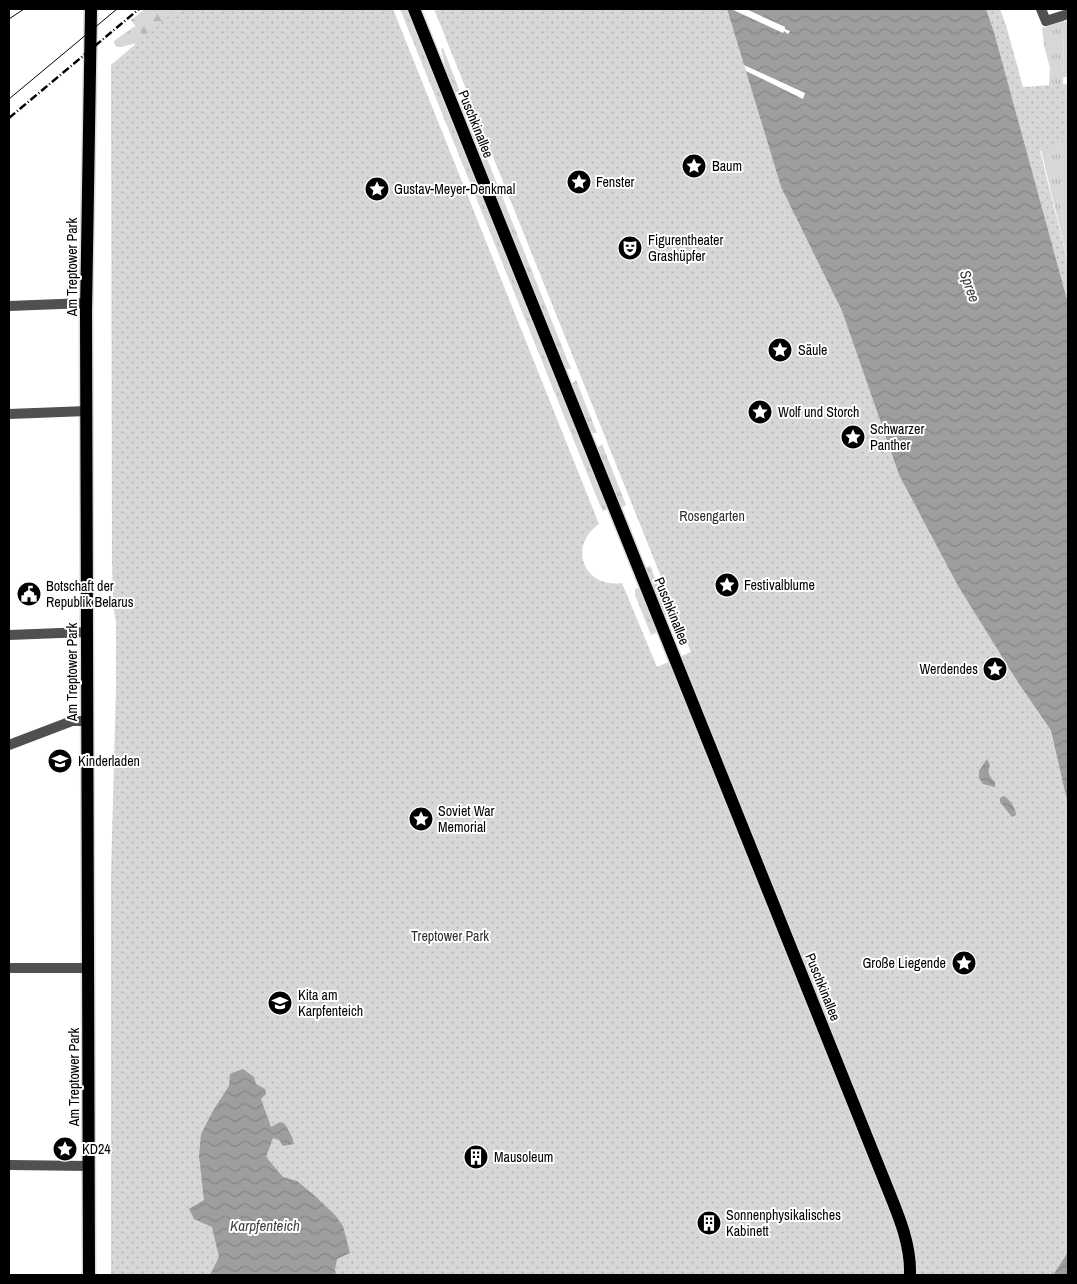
<svg xmlns="http://www.w3.org/2000/svg" width="1077" height="1284" font-family="'Archivo Narrow',sans-serif">
<style>
.grass{fill:url(#grass-tufts)}
.forest{fill:url(#forest-firs)}
.park{fill:url(#park-dots)}
.water{fill:url(#water-waves)}
.pier{fill:#fff}
.lines{fill:none;stroke-linecap:round;stroke-linejoin:round}
.major-casing{stroke:#dbdbdb;stroke-width:15}
.minor{stroke:#505050;stroke-width:10}
.major{stroke:#000;stroke-width:12}
.tram{stroke:#000;stroke-width:1}
.rail{stroke:#000;stroke-width:2.5;stroke-dasharray:8 2.5 1 2.5;stroke-linecap:butt}
.labels{text-anchor:middle;dominant-baseline:central;stroke-width:4;stroke-linejoin:round;paint-order:stroke}
.street-label{font-size:14px;fill:#000;stroke:#fff}
.poi-label{font-size:14px;fill:#000;stroke:#fff;text-anchor:start}
.park-label{font-size:14px;fill:#2e2e2e;stroke:#fff}
.water-label{font-size:15px;font-style:italic;fill:#3f3f3f;stroke:#fff}
</style>
<defs>
<pattern id="grass-tufts" width="24" height="20" patternUnits="userSpaceOnUse" patternTransform="scale(1.25)"><rect width="24" height="20" fill="#d7d7d7"/><path d="M3 7l-1-3M5 7V3M7 7l1-3M15 17l-1-3M17 17v-4M19 17l1-3" fill="none" stroke="#b7b7b7"/></pattern>
<pattern id="forest-firs" width="22" height="20" patternUnits="userSpaceOnUse" patternTransform="scale(1.25)"><rect width="22" height="20" fill="#d7d7d7"/><path d="M5 1l3.5 6h-7zM16 11l3.5 6h-7z" fill="#b7b7b7"/></pattern>
<pattern id="park-dots" width="8" height="8" patternUnits="userSpaceOnUse" patternTransform="scale(1.25)"><rect width="8" height="8" fill="#d7d7d7"/><path d="M2 2h.1M6 6h.1" fill="none" stroke="#b7b7b7" stroke-width="1.8" stroke-linecap="round"/></pattern>
<pattern id="water-waves" width="16" height="10" patternUnits="userSpaceOnUse" patternTransform="scale(1.25)"><rect width="16" height="10" fill="#9e9e9e"/><path d="M0 5q4-4 8 0t8 0" fill="none" stroke="#868686"/></pattern>
</defs>
<rect width="100%" height="100%" fill="#fff"/>
<path class="grass" d="M400,9H408L608,509L603,511L599,503Z
M1064,20L1063,85H1049L1050,68L1044,45L1042,28Z
M135,26L146,41L121,47C116,47 115,46 114,41Z
M443,48L460,92L454,93L447,73L441,49Z
M466,106L571,369H566L460,108Z
M1068,140V262L1041,150Z
M576,380L597,433H591L571,384Z
M602,444L626,505L621,508L597,448Z
M650,566L670,615L665,617L645,568Z
M640,587L658,632L651,635L635,595V589Z"/>
<path class="forest" d="M145,9H228L146,41L131,20Z"/>
<path class="park" d="M177,9H393L599,524C567,546 584,589 622,583L657,667L691,652L434,9H727L781,187L842,311L899,475L958,586L1019,684L1051,732L1068,805V1252L1053,1275H111V875L116,687V622L113,605L112,558L111,65Z
M986,9H1000L1006,25L1023,87L1068,84V140L1040,151L1068,263V303L994,32Z
M1068,20V77H1063L1064,22Z"/>
<path class="water" d="M727,9H986L994,32L1068,303V805L1051,731L1019,684L958,586L899,475L842,311L781,187Z
M987,759L990,765C987,773 989,776 995,782V787L983,784L979,778V771Z
M1004,796C1011,801 1015,807 1016,815L1012,817L1000,802V798Z
M243,1069L254,1077L256,1084L265,1089L266,1094L261,1099L271,1127L280,1122L285,1124L292,1137L294,1144L283,1146L279,1140L273,1138L266,1157L283,1177L297,1181L315,1196L335,1215L343,1226L350,1253L337,1259L335,1270L336,1275H210L219,1257L212,1227L194,1219L189,1209L204,1200L199,1156L201,1134L214,1109L229,1086L230,1074Z
M1068,1252V1275H1053Z"/>
<path class="pier" d="M731,9H746L785,27V29L790,31L788,34L784,31L783,33Z
M744,65L805,93L803,99L746,71Z"/>
<g class="lines">
<defs>
<path id="major" d="M414,9L889,1192C900,1219 911,1246 910,1275
M89,1275L86,312L91,9"/>
</defs>
<use href="#major" class="major-casing"/>
<path class="minor" d="M1041,9L1046,21L1068,14
M9,306L86,303
M9,414L87,411
M9,635L87,632
M9,745L72,721H87
M9,968H88
M9,1165L89,1166"/>
<use href="#major" class="major"/>
<path class="tram" d="M9,19L24,9
M9,99L117,9"/>
<path class="rail" d="M9,118L139,9"/>
</g>
<defs>
<symbol id="sight-disc" viewBox="-11 -11 22 22"><circle r="9.5" fill="#000" stroke="#fff"/><path d="M0-6L1.8-2.2L6-1.7L2.9 1.2L3.7 5.4L0 3.3L-3.7 5.4L-2.9 1.2L-6-1.7L-1.8-2.2Z" fill="#fff"/></symbol>
<symbol id="theatre-disc" viewBox="-11 -11 22 22"><circle r="9.5" fill="#000" stroke="#fff"/><path d="M-5-5.5Q0-4 5-5.5V0Q5 5 0 6Q-5 5-5 0ZM-3.3-2.5H-1v1.5H-3.3ZM1-2.5H3.3v1.5H1ZM-2.8 1Q0 5.5 2.8 1Z" fill="#fff"/></symbol>
<symbol id="civic-disc" viewBox="-11 -11 22 22"><circle r="9.5" fill="#000" stroke="#fff"/><path d="M-.6-6.5H3V-4.5H.6V-3L4-1V1h2V6H-6V1h2V-1L-.6-3ZM-1.2 2.5V6h2.4V2.5Z" fill="#fff"/></symbol>
<symbol id="school-disc" viewBox="-11 -11 22 22"><circle r="9.5" fill="#000" stroke="#fff"/><path d="M0-5L7-2L0 1L-7-2ZM-4 1L0 2.5L4 1V4Q0 6-4 4Z" fill="#fff"/></symbol>
<symbol id="building-disc" viewBox="-11 -11 22 22"><circle r="9.5" fill="#000" stroke="#fff"/><path d="M-4-6H4V6H1V3H-1V6H-4ZM-2.5-4.3h1.7v1.8h-1.7ZM.8-4.3h1.7v1.8H.8ZM-2.5-1h1.7V.8h-1.7ZM.8-1h1.7V.8H.8Z" fill="#fff"/></symbol>
</defs>
<g fill-rule="evenodd">
<use href="#sight-disc" x="680" y="152" width="28" height="28"/>
<use href="#sight-disc" x="565" y="168" width="28" height="28"/>
<use href="#sight-disc" x="363" y="175" width="28" height="28"/>
<use href="#theatre-disc" x="616" y="234" width="28" height="28"/>
<use href="#sight-disc" x="766" y="336" width="28" height="28"/>
<use href="#sight-disc" x="746" y="398" width="28" height="28"/>
<use href="#sight-disc" x="839" y="423" width="28" height="28"/>
<use href="#sight-disc" x="713" y="571" width="28" height="28"/>
<use href="#civic-disc" x="15" y="580" width="28" height="28"/>
<use href="#sight-disc" x="981" y="655" width="28" height="28"/>
<use href="#school-disc" x="46" y="747" width="28" height="28"/>
<use href="#sight-disc" x="407" y="805" width="28" height="28"/>
<use href="#sight-disc" x="950" y="949" width="28" height="28"/>
<use href="#school-disc" x="266" y="989" width="28" height="28"/>
<use href="#sight-disc" x="51" y="1135" width="28" height="28"/>
<use href="#building-disc" x="462" y="1143" width="28" height="28"/>
<use href="#building-disc" x="695" y="1209" width="28" height="28"/>
</g>
<g class="labels">
<g class="street-label">
<text transform="translate(476 124) rotate(68)">Puschkinallee</text>
<text transform="translate(72 267) rotate(-90)">Am Treptower Park</text>
<text transform="translate(672 611) rotate(68)">Puschkinallee</text>
<text transform="translate(72 672) rotate(-90)">Am Treptower Park</text>
<text transform="translate(823 987) rotate(68)">Puschkinallee</text>
<text transform="translate(74 1077) rotate(-90)">Am Treptower Park</text>
</g>
<g class="poi-label">
<text x="712" y="166">Baum</text>
<text x="596" y="182">Fenster</text>
<text x="394" y="189">Gustav-Meyer-Denkmal</text>
<text x="648" y="240">Figurentheater<tspan x="648" dy="16">Grashüpfer</tspan></text>
<text x="798" y="350">Säule</text>
<text x="778" y="412">Wolf und Storch</text>
<text x="870" y="429">Schwarzer<tspan x="870" dy="16">Panther</tspan></text>
<text x="744" y="585">Festivalblume</text>
<text x="46" y="586">Botschaft der<tspan x="46" dy="16">Republik Belarus</tspan></text>
<text x="978" y="669" text-anchor="end">Werdendes</text>
<text x="78" y="761">Kinderladen</text>
<text x="438" y="811">Soviet War<tspan x="438" dy="16">Memorial</tspan></text>
<text x="946" y="963" text-anchor="end">Große Liegende</text>
<text x="298" y="995">Kita am<tspan x="298" dy="16">Karpfenteich</tspan></text>
<text x="82" y="1149">KD24</text>
<text x="494" y="1157">Mausoleum</text>
<text x="726" y="1215">Sonnenphysikalisches<tspan x="726" dy="16">Kabinett</tspan></text>
</g>
<g class="park-label">
<text x="712" y="516">Rosengarten</text>
<text x="450" y="936">Treptower Park</text>
</g>
<g class="water-label">
<text transform="translate(970 286) rotate(71)">Spree</text>
<text x="265" y="1225">Karpfenteich</text>
</g>
</g>
<rect width="1077" height="1284" fill="none" stroke="#000000" stroke-width="20"/>
</svg>
